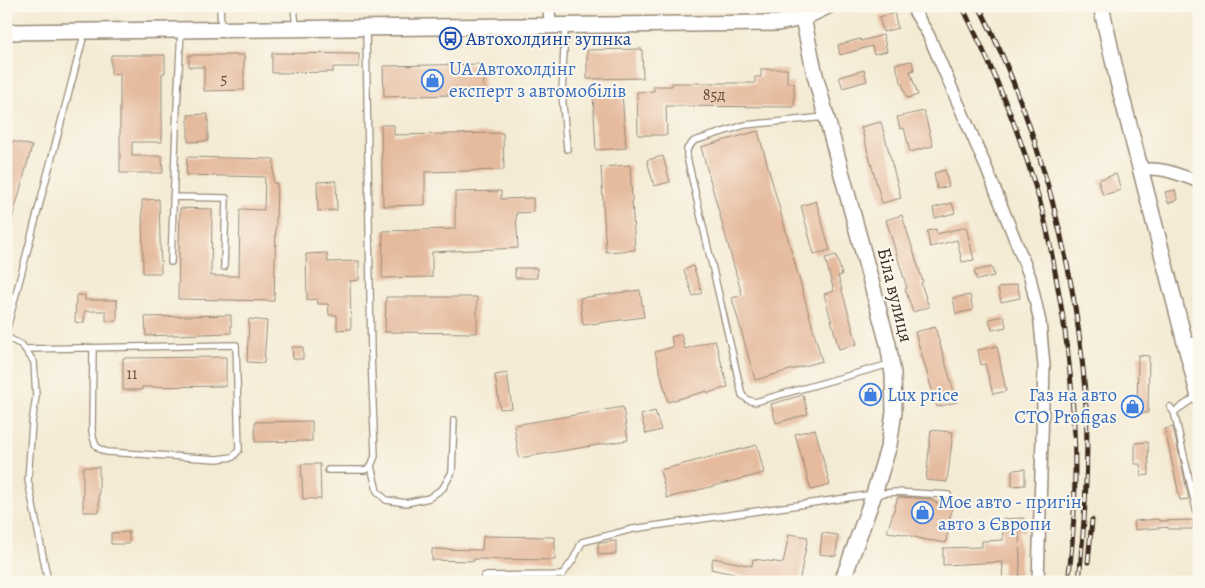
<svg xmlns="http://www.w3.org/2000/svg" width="1205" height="588" font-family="Alegreya,serif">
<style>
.building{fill:#e5ba9d}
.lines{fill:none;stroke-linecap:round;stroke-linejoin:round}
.lane-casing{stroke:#988a79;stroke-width:8}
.street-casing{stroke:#988a79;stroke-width:14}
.secondary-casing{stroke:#988a79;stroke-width:18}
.lane{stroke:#fff;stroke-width:5.5}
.street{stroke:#fff;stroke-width:11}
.secondary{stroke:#fff;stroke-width:15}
.rail-casing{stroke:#3b2a1e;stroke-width:5}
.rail{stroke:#fbf7ec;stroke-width:3;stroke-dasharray:9;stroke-linecap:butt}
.labels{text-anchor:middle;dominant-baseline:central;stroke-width:4;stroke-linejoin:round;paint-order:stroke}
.number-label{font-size:16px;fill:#664e3e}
.transit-label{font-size:19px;fill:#164399;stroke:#fbf7ec;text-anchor:start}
.shop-label{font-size:19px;fill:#366cbe;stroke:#fbf7ec;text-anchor:start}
.street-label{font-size:19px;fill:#3b2a1e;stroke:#fbf7ec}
</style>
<rect width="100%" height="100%" fill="#fbf7ec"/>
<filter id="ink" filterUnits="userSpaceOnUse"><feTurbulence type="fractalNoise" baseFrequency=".02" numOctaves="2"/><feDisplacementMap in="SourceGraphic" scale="10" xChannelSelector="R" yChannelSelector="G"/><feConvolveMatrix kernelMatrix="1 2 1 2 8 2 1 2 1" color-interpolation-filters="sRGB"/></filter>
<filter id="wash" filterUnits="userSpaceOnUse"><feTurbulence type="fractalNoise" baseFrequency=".0096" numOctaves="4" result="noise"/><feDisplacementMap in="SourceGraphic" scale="20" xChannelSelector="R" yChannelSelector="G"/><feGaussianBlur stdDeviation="1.12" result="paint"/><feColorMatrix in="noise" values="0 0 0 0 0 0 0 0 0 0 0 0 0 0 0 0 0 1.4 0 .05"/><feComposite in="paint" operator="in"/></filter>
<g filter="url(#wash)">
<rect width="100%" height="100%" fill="#f4ebd4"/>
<g id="blocks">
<path class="building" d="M894,13L898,28L883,32L879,17Z
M883,35L887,51L874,54L872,46L840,55L838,45L860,39L861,41Z
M642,49L643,78L587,79V50Z
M272,53L359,54V67H333V72L272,73Z
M111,55H165V73H162V142H132V156H162L163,173H120V73L111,74Z
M189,55H244V90L204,91V67H189Z
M912,61L914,70L910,71L918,95L907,98L895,64Z
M483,64L484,94L384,97L383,66Z
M761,69H787V83H794V107L666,106L667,135H638L637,92L654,91V86H672V83H755V77H761Z
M864,70L867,81L843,88L839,77Z
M622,93L626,148L596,150L593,94Z
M924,111L933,146L910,152L904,128L900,129L897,117Z
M208,114V141L188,142V115Z
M881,122L901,198L882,203L861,127Z
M381,125H394V135L503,133L504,170L425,172V205L383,206Z
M758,131L822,361L755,380L732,298L742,295L701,147Z
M13,141L32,146L9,231L6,230V166Z
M663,156L670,182L654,186L647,160Z
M187,157L274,159L273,183H277L274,301L178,299L180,208L212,209L211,276H239L240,209L264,210L265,177L186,175Z
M630,165L635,250L606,252L601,167Z
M945,170L949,186L937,189L934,173Z
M1116,174L1121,190L1103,195L1098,180Z
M336,181L337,210L318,211L317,182Z
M1175,190L1178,200L1168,203L1165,192Z
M501,191V199L533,198V212L516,213L518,248L432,252V277L382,278L383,231L455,229V192Z
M159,199L161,273H143L142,200Z
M816,201L830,250L814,254L801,206Z
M952,203L955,213L935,218L933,208Z
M902,215L923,282L921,283L929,307L913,312L905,289L907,288L886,220Z
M966,227L974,260L962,262L957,240L930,247L927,231L936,229L937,234Z
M327,253L328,262L359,261V280L350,281L351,329L337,330V315H329L328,304H318L317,299L307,300L306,254Z
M836,255L842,275L838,276L857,344L839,349L824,294L834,291L825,258Z
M693,266L702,293L693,296L684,270Z
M992,267L994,276L977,280L974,271Z
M515,268H537V278H515Z
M1017,284L1020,298L1001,302L998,288Z
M640,290L644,317L583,325L580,298Z
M76,295H85V300H117V321H106V311H85L84,323L75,322Z
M970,295L973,310L956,314L953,298Z
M386,297H477V333L385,332Z
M231,315V333L146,336L145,317Z
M1004,316L1006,327L992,330L989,319Z
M249,319L267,321L264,363L247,362Z
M935,327L957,402L937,407L915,332Z
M681,334L685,349L715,340L728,387L708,393L707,391L668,402L655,352L673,347L671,337Z
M997,346L1006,391L993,394L985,364L981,365L978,350Z
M292,347H303V359H293Z
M1138,355L1149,356L1148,413H1137Z
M226,357V386L142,387V390H123V358Z
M507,373L512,408L500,409L495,375Z
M803,395L808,414L776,423L771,404Z
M623,407L628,440L519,458L514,425Z
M655,411L661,430L646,434L641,415Z
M312,421V441L255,442V422Z
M1173,427L1189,499L1180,500L1165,429Z
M815,429L830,485L811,490L795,434Z
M931,430L953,432L947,482L926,480Z
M1148,442L1149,475L1141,476L1140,464H1135V443Z
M757,445L764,473L667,498L660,470Z
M301,464H320L321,499H303Z
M83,467H99V512H83Z
M1025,469V485L1012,486V470Z
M898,497L931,499L937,503L953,505L949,521L946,543L922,539L904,534L887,532Z
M1024,518L1025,531H1019L1020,562L1019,582H1002L1003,562L943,565V548L982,547V541L1003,540L1002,519Z
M1159,519V521L1193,520V529H1168V527L1135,530L1134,521Z
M129,532V544H111V533Z
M822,533L838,535L836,556L820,554Z
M789,534L808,537L799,582H781L751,578L711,569L713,558L752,566L753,559L783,563Z
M483,536L555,537V560L474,559V561L432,560V549L482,550Z
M616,541V554L598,555V543Z"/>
</g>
</g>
<g filter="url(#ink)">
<use href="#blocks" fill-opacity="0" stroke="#988a79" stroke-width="1"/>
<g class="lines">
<defs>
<path id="lane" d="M220,6L221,29
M294,6L296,28
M565,26L562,94L567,149
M825,117L745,125L694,141L687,149V157L742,395L748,400L755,402L890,364
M173,197L226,198L224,267
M171,262L176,128L181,30
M6,332L85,31
M6,337L22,345L34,362L36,396L32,423L28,480L48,582
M25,349L236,345L239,450L233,457L217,459L107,452C95,449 94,443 92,431L93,348
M1170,407L1174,412L1199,522
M1174,412L1197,396
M371,466L377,491L386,500L406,503L429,498L443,488L452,472L454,420
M328,470H365L371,466L375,456L371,355L366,28
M484,576L562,575L573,560L582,542L633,529L874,494L896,492L948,495"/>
<path id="street" d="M549,6L550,26
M911,6L928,34L986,167L1030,277L1040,322L1044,366L1038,582
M1141,170C1161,166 1180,175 1199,182
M1185,342L1199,344"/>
<path id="secondary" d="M1101,6L1118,82L1199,397
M803,18L815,75L888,344L893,374L894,412L889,445L874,494L842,582
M6,32L778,23L803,18L828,6"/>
</defs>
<use href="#lane" class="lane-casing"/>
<use href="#street" class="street-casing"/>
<use href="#secondary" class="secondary-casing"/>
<use href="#lane" class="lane"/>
<use href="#street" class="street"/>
<use href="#secondary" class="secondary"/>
<defs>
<path id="rail" d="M962,6C992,66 1018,128 1037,192C1046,220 1051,249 1056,277C1075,377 1081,481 1068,582
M979,6C1039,124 1079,276 1086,408C1089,467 1084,524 1079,582
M1088,562L1092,520"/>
</defs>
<use href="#rail" class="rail-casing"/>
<use href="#rail" class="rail"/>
</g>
</g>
<defs>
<symbol id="bus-ring" viewBox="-11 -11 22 22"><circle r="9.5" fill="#fbf7ec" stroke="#1a4fb4" stroke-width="1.5"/><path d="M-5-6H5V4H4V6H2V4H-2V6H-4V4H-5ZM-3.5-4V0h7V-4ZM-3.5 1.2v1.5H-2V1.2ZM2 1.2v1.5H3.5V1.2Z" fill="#1a4fb4"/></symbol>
<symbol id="shop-ring" viewBox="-11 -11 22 22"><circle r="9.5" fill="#fbf7ec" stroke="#3f7fe0" stroke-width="1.5"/><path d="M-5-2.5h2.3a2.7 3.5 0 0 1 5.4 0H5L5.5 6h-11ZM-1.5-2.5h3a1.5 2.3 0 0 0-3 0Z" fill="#3f7fe0"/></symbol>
</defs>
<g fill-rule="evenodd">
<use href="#bus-ring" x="438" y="26" width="25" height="25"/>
<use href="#shop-ring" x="420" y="68" width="25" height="25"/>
<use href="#shop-ring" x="858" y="382" width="25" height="25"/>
<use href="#shop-ring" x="1120" y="394" width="25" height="25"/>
<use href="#shop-ring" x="910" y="500" width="25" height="25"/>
</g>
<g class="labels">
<g class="number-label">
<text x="224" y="79">5</text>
<text x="714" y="95">85д</text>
<text x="132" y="374">11</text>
</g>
<g class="transit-label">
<text x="466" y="39">Автохолдинг зупнка</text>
</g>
<g class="shop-label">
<text x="449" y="69">UA Автохолдінг<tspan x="449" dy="22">експерт з автомобілів</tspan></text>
<text x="887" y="395">Lux price</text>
<text x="1117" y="395" text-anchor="end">Газ на авто<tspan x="1117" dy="22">СТО Profigas</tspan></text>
<text x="938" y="502">Моє авто - пригін<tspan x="938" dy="22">авто з Європи</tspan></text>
</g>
<g class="street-label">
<text transform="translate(895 295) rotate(76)">Біла вулиця</text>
</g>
</g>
<rect width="1205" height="588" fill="none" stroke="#fbf7ec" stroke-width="25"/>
</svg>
